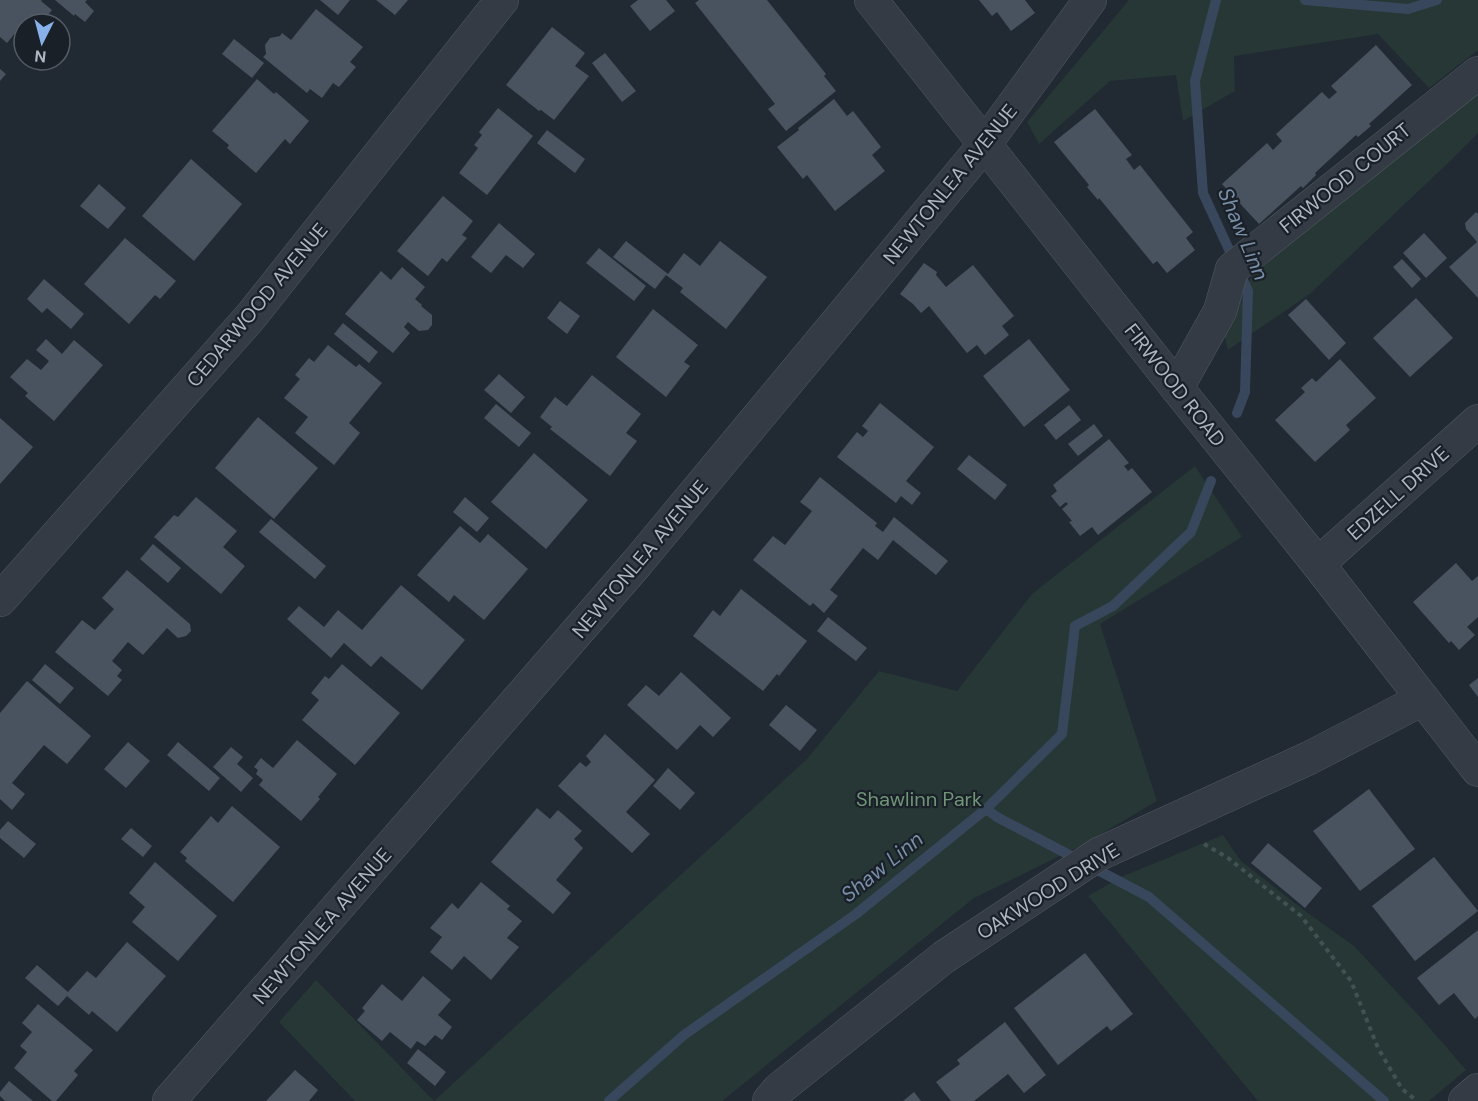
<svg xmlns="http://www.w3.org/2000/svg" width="1478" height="1101" font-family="'DM Sans',sans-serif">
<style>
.green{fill:#263736}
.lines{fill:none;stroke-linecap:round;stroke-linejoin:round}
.stream{stroke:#38475b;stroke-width:10}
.building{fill:#49535f}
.minor-casing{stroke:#515962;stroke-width:34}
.tertiary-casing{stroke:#515962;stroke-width:34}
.path{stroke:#425254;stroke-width:4;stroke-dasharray:4.5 4.5;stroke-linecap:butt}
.minor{stroke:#343b44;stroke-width:33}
.tertiary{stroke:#343b44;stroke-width:33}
.labels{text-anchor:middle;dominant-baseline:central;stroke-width:4.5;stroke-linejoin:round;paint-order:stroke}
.street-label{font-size:20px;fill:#aeb6c1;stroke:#1a2028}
.park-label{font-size:20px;fill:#709577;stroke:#1a2028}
.water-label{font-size:21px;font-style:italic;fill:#798ea7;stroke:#1a2028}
</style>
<rect width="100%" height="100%" fill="#212933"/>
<path class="green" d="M1129,0H1478V50L1429,88L1378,34L1234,56L1235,91L1183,121L1176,75L1110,81L1039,144L1027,122Z
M1478,87V133L1447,164L1311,293L1228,350L1223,330L1255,270Z
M1195,466L1242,537L1100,624L1157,801L1084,844L974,898L722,1101H355L279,1022L316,980L434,1101L807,759L879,671L957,691L1032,594Z
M1223,835L1241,861L1305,911L1354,946L1422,1019L1466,1070L1429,1101H1258L1088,896L1121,877Z"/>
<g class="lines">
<path class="stream" d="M1216,0L1195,81L1203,193L1248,291L1245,392L1237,413
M1305,0L1408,9L1437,0
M986,809L997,817L1149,897L1384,1101
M609,1101L684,1035L856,914L986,809L1062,734L1075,626L1113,606L1191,532L1211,481"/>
</g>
<path class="building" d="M0,0H42L41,1L52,10L41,24H38L29,16L7,43L0,37Z
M55,0H87L85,2L94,11L85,22L75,14L74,16Z
M320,0H350L338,15Z
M376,0H408L395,15Z
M638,0H666L675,11L650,31L630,6Z
M699,0H767L826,74L824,76L836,91L786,131L768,109L775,104L695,3Z
M979,0H1025L1035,13L1011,31L997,12L992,16Z
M316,9L363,47L350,62L356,67L339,87L333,83L322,98L310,89L307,93L263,57L266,54L265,45L270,38L280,36L282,33L291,40Z
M552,27L585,53L575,66L589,76L554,120L541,110L539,111L506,85Z
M234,39L264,63L252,78L222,54Z
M1376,45L1412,85L1369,124L1371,126L1358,137L1356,135L1315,173L1316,175L1303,188L1301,186L1259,224L1222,184L1267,143L1273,150L1282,141L1276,134L1322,92L1329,99L1337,92L1331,86Z
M605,53L636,91L622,102L592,63Z
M0,69L6,74L0,81Z
M257,79L274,94L276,92L309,121L290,144L285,139L256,173L227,148L229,145L212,131Z
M834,99L847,116L853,111L881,147L872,155L885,171L835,211L807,175L803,179L777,147L799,130L798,128Z
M498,108L533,136L487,195L459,173L478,148L474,145L482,135L479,132Z
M1095,109L1132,155L1126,159L1134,170L1140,165L1193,232L1186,238L1195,250L1167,273L1157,261L1153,264L1099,198L1098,200L1087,187L1089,185L1054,142Z
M547,130L585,159L575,173L537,143Z
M191,159L242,204L194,261L142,216Z
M99,184L126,208L108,229L80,206Z
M443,196L473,221L462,235L467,238L447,262L442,258L428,276L397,251Z
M1476,212L1478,214V298L1449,267L1477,242L1466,229L1465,223Z
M499,223L535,254L523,268L506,255L491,273L471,257Z
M1424,233L1447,258L1426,278L1403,253Z
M125,238L176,281L160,299L155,295L129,324L84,284Z
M626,241L668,274L684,253L700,266L720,241L767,277L726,329L680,292L683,288L666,275L655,289L613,257Z
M599,248L646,286L634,301L586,263Z
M1402,259L1421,279L1412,288L1393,267Z
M924,263L937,272L936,275L946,287L973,265L1014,316L1002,326L1009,335L985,355L977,345L967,353L929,306L921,313L913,304L900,294Z
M402,267L425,287L415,299L422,305L421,306L432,315V325L428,330L419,331L408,322L404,327L410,333L393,353L345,314L381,271L391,280Z
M44,279L84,314L71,329L47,308L42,313L27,299Z
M1416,298L1453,338L1410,377L1373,338Z
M1306,299L1346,343L1329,360L1288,315Z
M560,301L580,316L567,334L547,318Z
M653,309L698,345L684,362L690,366L666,397L616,357Z
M343,323L378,352L369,363L334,334Z
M46,339L62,354L74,340L103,365L54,421L25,396L28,393L10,377L27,359L41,370L49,361L36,350Z
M1029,339L1070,390L1024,427L983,376Z
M328,345L356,367L359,364L382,383L349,423L360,433L334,465L295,433L308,417L284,398L300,379L295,375L309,358L314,362Z
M1340,359L1376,398L1346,425L1350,430L1315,462L1275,420L1305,392L1301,388L1312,378L1316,382Z
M499,374L525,397L511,413L484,390Z
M592,375L641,414L626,433L637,441L610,476L550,429L552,427L540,417L555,397L567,406Z
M880,403L934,447L906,481L921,493L912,505L901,496L896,503L837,457L857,432L863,437L868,431L862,426Z
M496,404L531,433L519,447L484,418Z
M1069,405L1081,420L1056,440L1044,425Z
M258,417L318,468L274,519L215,468Z
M0,418L33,447L0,484Z
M1094,424L1103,436L1078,456L1068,444Z
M1109,439L1129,463L1124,466L1128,471L1132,468L1152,492L1098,535L1092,527L1080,536L1069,522L1072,521L1062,509L1068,504L1066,502L1060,507L1051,496L1057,491L1053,485Z
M534,453L588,500L546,549L491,502Z
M969,455L1007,485L995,500L957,469Z
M820,477L877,523L875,526L883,532L894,517L948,561L936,575L893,540L878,560L863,548L830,590L838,596L824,613L813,603L810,606L753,560L773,536L785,545L812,511L800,502Z
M196,497L237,531L223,547L245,566L221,594L154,537L174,515L178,517Z
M465,497L489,518L477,532L453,512Z
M271,519L326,566L315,579L259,532Z
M460,526L480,543L488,534L528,569L484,620L454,595L449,602L417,575Z
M153,544L181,568L168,583L140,559Z
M1456,563L1472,581L1478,576V617L1467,627L1475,635L1459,650L1451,641L1449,643L1413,602Z
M127,570L190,624L191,631L186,636L178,638L167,628L143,655L128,642L112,661L122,670L117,676L122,680L108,696L55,652L82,620L95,630L114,609L102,598Z
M401,585L465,640L422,690L381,656L371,667L344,643L331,658L287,619L299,606L324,627L338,610L362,630Z
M741,589L807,641L779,676L777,674L763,691L693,636L713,610L720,616Z
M828,617L867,648L856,661L817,631Z
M45,664L74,688L60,704L32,680Z
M342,664L400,713L355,765L302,720L319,700L311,693L325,676L329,679Z
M681,672L731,718L713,737L700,725L677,750L627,705L646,685L659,696Z
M1478,678V697L1469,685Z
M27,681L91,736L67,764L44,745L12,783L25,794L12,810L0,799V713Z
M786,705L817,730L800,751L769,725Z
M605,734L655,780L626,812L650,834L632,853L558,786L580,762L586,767L591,762L586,756Z
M297,740L337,774L318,797L320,799L301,821L259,785L263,780L256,774L258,770L254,767L261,758L273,768Z
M128,742L150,761L126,788L104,769Z
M178,742L220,778L209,791L167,755Z
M231,747L243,757L237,764L253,778L241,792L213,767Z
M668,768L695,793L680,810L653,786Z
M1369,789L1415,849L1360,891L1313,831Z
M232,806L280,847L233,902L185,861L187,858L180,852L211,816L218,823Z
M537,808L550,819L558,810L582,831L574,839L583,848L556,880L571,893L553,914L491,862Z
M8,821L36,844L24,858L0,838V830Z
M131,828L152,846L143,857L121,839Z
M1268,843L1322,888L1305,908L1251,863Z
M1434,857L1478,911L1415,961L1372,906Z
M155,862L217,916L178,961L132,922L145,907L129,893Z
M481,882L510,906L507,909L522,921L507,938L519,947L491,980L464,956L452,970L430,952L442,937L430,928L452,903L458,909Z
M1478,930V1016L1475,1019L1454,993L1439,1005L1417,978Z
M127,942L166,976L117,1032L92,1011L89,1015L67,996L58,1006L25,978L37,965L68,992L87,971L96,978Z
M1085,953L1133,1014L1111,1031L1107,1026L1058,1065L1014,1008Z
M423,976L451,1000L438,1015L452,1027L442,1040L435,1035L425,1046L417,1041L411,1049L390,1032L382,1041L357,1020L365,1011L362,1008L382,984L402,1001Z
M38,1004L93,1050L74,1071L78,1075L56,1101H52L14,1068L27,1052L20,1046L32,1032L22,1023Z
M1005,1022L1046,1075L1024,1093L1008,1074L974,1101H951L936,1082L960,1064L957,1060Z
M418,1049L446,1072L435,1086L407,1063Z
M295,1070L318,1090L309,1101H266Z
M9,1081L33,1101H5L0,1096V1092Z
M914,1092L921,1101H903Z"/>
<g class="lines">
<defs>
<path id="minor" d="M1177,388L1220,311L1232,269L1478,73
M1318,564L1478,421
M0,600L252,315L502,0
M169,1101L637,563L985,144L1090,0
M769,1101L779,1089L944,957L1099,854L1309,758L1423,699
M1465,1101L1478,1090"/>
<path id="tertiary" d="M871,0L1177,388L1318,564L1478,770"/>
</defs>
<use href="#minor" class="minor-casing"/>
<use href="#tertiary" class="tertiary-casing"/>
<path class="path" d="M1204,844L1228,858L1301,916L1351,981L1378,1048L1402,1089L1417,1101"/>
<use href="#minor" class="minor"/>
<use href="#tertiary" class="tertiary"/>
</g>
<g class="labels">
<g class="street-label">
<text transform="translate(1345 178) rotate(-39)">FIRWOOD COURT</text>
<text transform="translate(950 184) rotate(-51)">NEWTONLEA AVENUE</text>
<text transform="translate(257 305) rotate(-50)">CEDARWOOD AVENUE</text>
<text transform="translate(1175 385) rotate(52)">FIRWOOD ROAD</text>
<text transform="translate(1398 493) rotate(-42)">EDZELL DRIVE</text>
<text transform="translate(640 559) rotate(-50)">NEWTONLEA AVENUE</text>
<text transform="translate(1048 891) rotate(-32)">OAKWOOD DRIVE</text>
<text transform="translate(322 926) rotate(-49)">NEWTONLEA AVENUE</text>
</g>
<g class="park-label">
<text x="919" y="799">Shawlinn Park</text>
</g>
<g class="water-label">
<text transform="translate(1243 234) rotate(67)">Shaw Linn</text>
<text transform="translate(882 867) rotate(-39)">Shaw Linn</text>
</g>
</g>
<g transform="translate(42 42) rotate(186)"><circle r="28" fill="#1a2028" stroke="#555c65" stroke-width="1.5"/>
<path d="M0-4.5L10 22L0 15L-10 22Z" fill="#88b1ec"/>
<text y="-9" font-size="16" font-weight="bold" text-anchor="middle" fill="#aeb6c1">N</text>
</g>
</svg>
